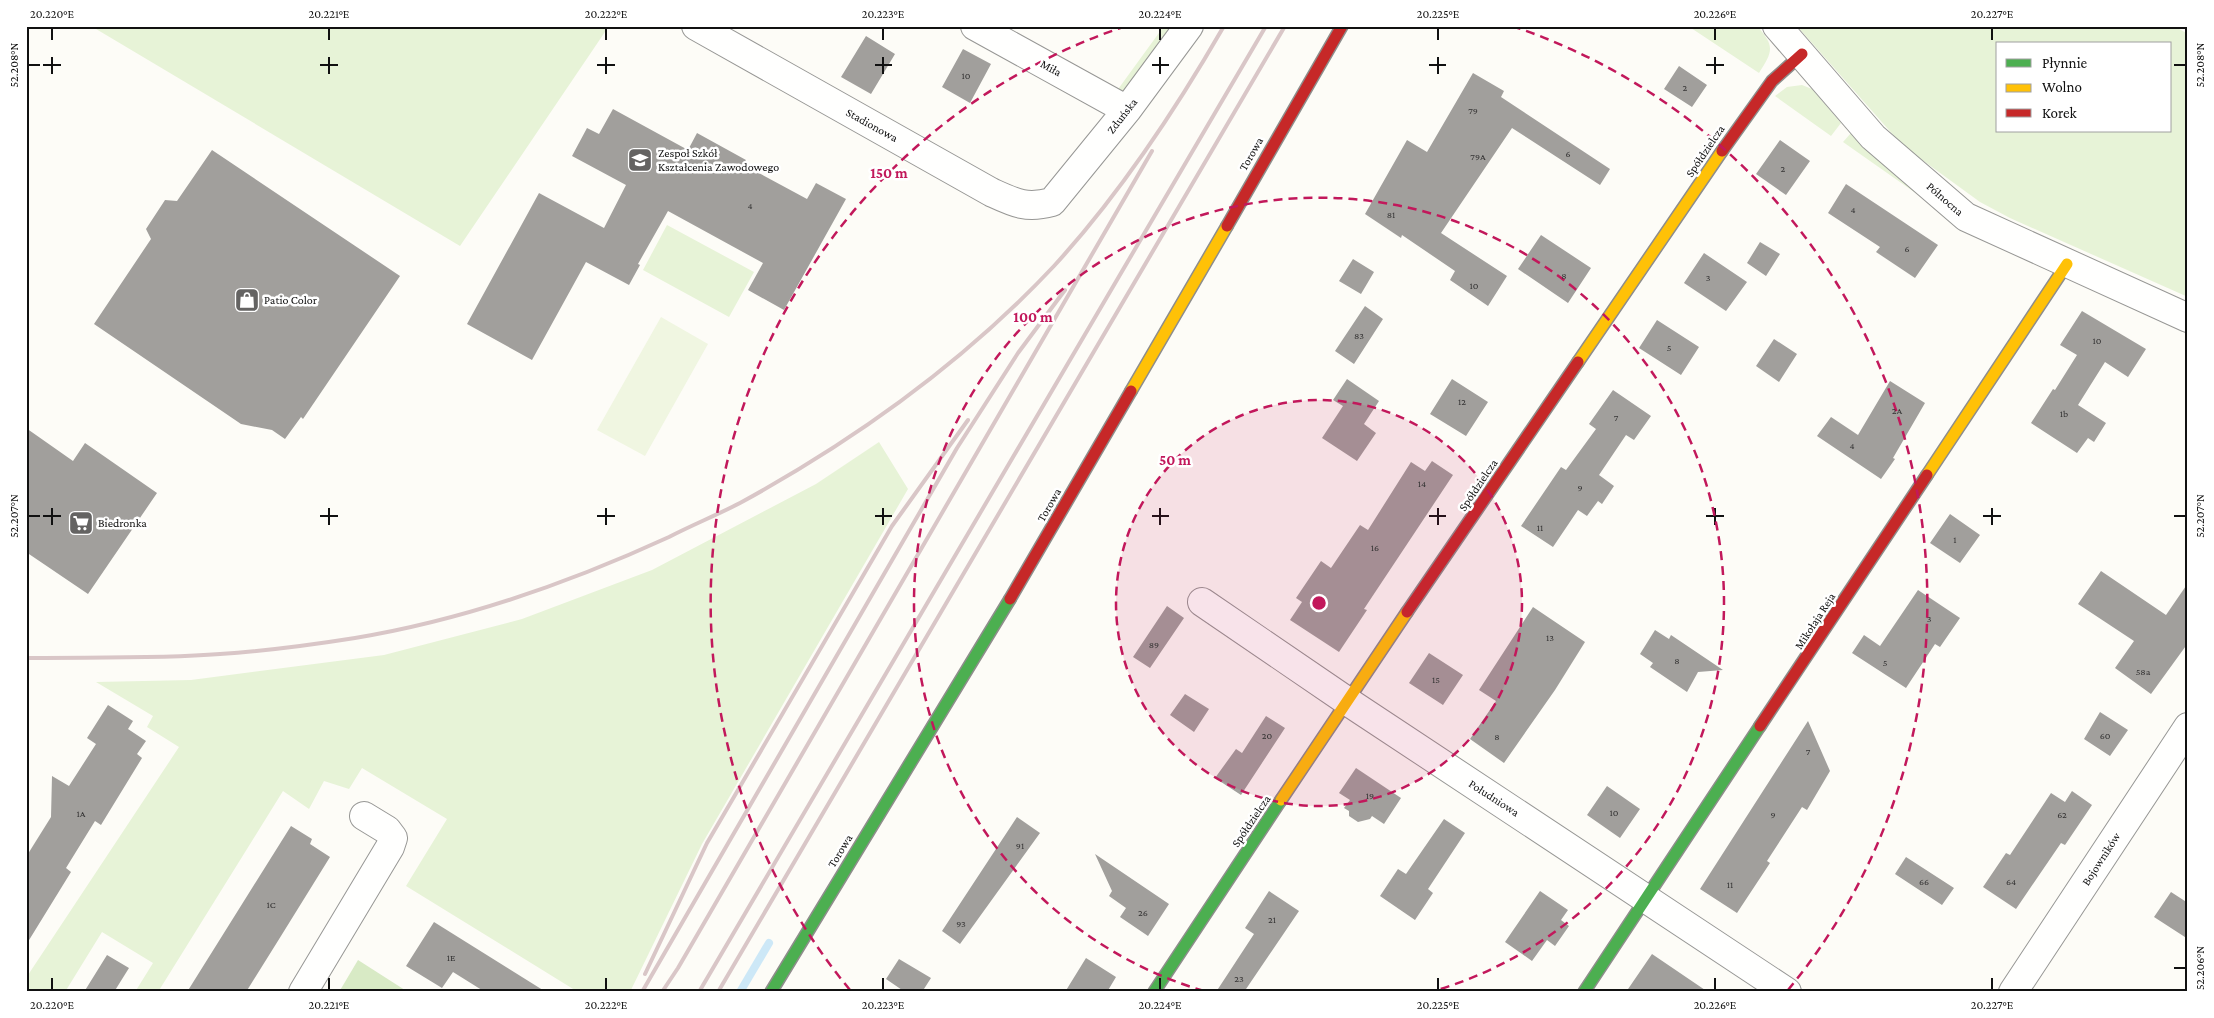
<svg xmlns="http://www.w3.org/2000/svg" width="2214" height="1018" font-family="'Crimson Pro',serif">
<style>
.green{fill:#e7f3d7;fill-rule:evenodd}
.forest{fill:#d8eac5}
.pitch{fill:#f0f6e1}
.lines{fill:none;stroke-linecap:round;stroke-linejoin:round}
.stream{stroke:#cde8f7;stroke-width:8}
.building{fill:#a19f9c}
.street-casing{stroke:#979795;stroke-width:30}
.fast-casing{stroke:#8e8d8b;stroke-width:14}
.slow-casing{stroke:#8e8d8b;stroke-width:14}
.jam-casing{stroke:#8e8d8b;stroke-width:14}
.street{stroke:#fffffe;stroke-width:28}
.fast{stroke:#4caf50;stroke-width:11}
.slow{stroke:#ffc107;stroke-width:11}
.jam{stroke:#c62828;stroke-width:11}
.rail{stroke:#d9c6c7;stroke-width:4}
.ticks{fill:none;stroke:#111;stroke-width:2}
.ring{fill:none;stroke:#c2185b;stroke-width:2.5;stroke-dasharray:9 6}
.labels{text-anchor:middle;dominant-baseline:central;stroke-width:5;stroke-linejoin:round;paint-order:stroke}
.number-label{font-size:10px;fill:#353434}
.street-label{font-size:12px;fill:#111;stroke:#fff}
.poi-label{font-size:12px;fill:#111;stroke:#fff;text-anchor:start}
.centre{fill:#c2185b;stroke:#fff;stroke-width:2.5}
.ring-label{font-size:15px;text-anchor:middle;font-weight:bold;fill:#c2185b;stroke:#fff;stroke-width:5;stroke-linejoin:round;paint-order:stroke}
.neatline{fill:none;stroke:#111;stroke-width:2}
.ticks-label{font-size:12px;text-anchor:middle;fill:#111}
</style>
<rect width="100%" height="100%" fill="#fdfcf7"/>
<path class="green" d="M91,26H609L460,246Z
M1164,26H1176L1127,93L1116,92Z
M1688,26H1757C1775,46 1773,51 1759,73Z
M1797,26H2174L2188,34V297L2010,218L1980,202L1903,146ZM1998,44H2170V131H1998Z
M1802,85L1812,89L1841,123L1831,136L1775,96L1787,87Z
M1851,133L1917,194L1843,142Z
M667,225L754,272L729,317L643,270Z
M879,442L908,489L702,844L630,992H578L406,886L447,819L362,768L349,789L324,781L309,809L283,791L158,992H135L153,963L102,932L65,992H26V978L179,747L147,727L153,716L96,682L191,680L384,655L522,619L652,570L816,484Z"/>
<path class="forest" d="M358,960L408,992H339Z"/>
<path class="pitch" d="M661,317L708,344L645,456L597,430Z"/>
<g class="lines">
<path class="stream" d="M740,992L769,943"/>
</g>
<path class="building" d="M866,36L895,54L871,94L841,77Z
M963,49L991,64L970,103L942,87Z
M1679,66L1707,85L1692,107L1664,89Z
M1473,73L1504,91L1501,97L1610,169L1600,185L1512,128L1441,233L1507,276L1488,306L1450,280L1455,271L1402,235L1401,238L1365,214L1407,140L1427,152Z
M613,109L688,150L697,133L746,160L744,165L807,199L816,183L846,199L784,310L748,290L763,263L668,211L638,264L640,265L629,285L586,262L532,360L467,324L539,193L604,228L626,185L572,156L587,128L599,134Z
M1780,140L1810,161L1786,195L1756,174Z
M212,150L400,276L303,419L301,417L285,439L272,430L241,424L94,324L151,239L146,229L165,200L177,201Z
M1846,184L1938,245L1915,278L1876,252L1880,247L1828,213Z
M1541,235L1591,268L1568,303L1518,269Z
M1760,242L1780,254L1766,276L1747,263Z
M1704,253L1747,282L1726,311L1684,283Z
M1353,259L1374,272L1361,294L1339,281Z
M1365,306L1383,319L1354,364L1335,351Z
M2082,311L2146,349L2128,377L2105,362L2078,405L2106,423L2094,442L2088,438L2077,453L2031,423L2053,389L2055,390L2077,355L2060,345Z
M1657,320L1699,347L1681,375L1639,348Z
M1774,339L1797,354L1779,382L1756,366Z
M1347,379L1379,401L1364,424L1376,433L1357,461L1322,438L1343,406L1333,400Z
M1452,379L1488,402L1466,436L1430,414Z
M1890,381L1925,403L1893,458L1895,459L1881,479L1817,436L1831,417L1858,435Z
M1613,390L1651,416L1634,440L1626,435L1599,475L1614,486L1602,504L1598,501L1587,516L1578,510L1553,547L1521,526L1561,467L1566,470L1596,429L1589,424Z
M26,428L73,461L85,443L157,493L88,594L26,552Z
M1432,461L1453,475L1364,609L1367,610L1339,652L1290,620L1302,602L1296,598L1321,561L1331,568L1360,525L1368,530L1411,462L1425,471Z
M1950,514L1980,535L1960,563L1930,543Z
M2101,571L2166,615L2188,583V643L2151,694L2115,668L2134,641L2078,604Z
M1918,590L1960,618L1940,647L1935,644L1906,688L1852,653L1864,635L1880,646Z
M1167,606L1184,618L1150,668L1133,657Z
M1533,607L1585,642L1555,690L1504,763L1470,739L1496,701L1479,690Z
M1655,630L1669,639L1671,635L1723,670L1698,672L1687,692L1650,667L1653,663L1640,654Z
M1429,653L1463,675L1443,705L1409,683Z
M1185,694L1209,709L1194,732L1170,715Z
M108,705L133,721L128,729L146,741L137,754L142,758L101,825L95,821L66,868L71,872L26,945V857L51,817L52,776L69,786L96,744L87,738Z
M2100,712L2128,730L2110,756L2084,739Z
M1266,716L1285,728L1241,795L1215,778L1236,749L1242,753Z
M1808,721L1830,771L1807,810L1802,807L1767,861L1770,863L1737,913L1700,889Z
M1356,768L1401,798L1384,824L1372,816L1370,819L1358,822L1349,816V811L1344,808L1350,800L1339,793Z
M1607,786L1640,809L1620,838L1587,815Z
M2072,791L2092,805L2065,845L2061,843L2016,909L1983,887L2006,853L2010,855L2051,793L2065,802Z
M1017,817L1040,833L960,944L942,931Z
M1444,819L1465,833L1428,889L1433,893L1415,920L1380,896L1398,869L1406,874Z
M291,826L312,839L310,844L330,857L281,936L246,992H187Z
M1095,854L1169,904L1148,936L1120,917L1126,908L1109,896L1112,891Z
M1906,857L1954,888L1942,905L1895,874Z
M1269,891L1299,911L1244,992H1216L1254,934L1245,928Z
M1540,891L1568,910L1561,920L1569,926L1555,946L1547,940L1532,961L1505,942Z
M2171,892L2188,903V939L2154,917Z
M434,922L546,992H485L453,972L442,988L406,966Z
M1652,954L1708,992H1626Z
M107,955L129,968L114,992H84Z
M1086,958L1116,977L1107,992H1065Z
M899,959L931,978L922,992H905L886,979Z"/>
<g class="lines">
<defs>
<path id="street" d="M696,26L991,192C1015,203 1026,209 1052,202L1127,110L1189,26
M975,26L1127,110
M1777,26L1873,137L1966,217L2188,318
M1202,602L1347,701L1787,992
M303,992L390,847L393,838L387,830L364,816
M2013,992L2188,727"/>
<path id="fast" d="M771,992L1010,599
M1154,992L1281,800
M1584,992L1760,726"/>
<path id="slow" d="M1578,362L1722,151
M1131,391L1227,226
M1927,475L2067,264
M1281,800L1407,612"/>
<path id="jam" d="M1722,151L1772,81L1802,54
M1227,226L1342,26
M1010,599L1131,391
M1407,612L1578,362
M1760,726L1927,475"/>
</defs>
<use href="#street" class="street-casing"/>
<use href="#fast" class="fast-casing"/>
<use href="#slow" class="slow-casing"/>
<use href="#jam" class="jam-casing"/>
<use href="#street" class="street"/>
<use href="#fast" class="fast"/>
<use href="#slow" class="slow"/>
<use href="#jam" class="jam"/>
<path class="rail" d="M26,658C91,657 156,659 220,654C265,651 311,645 355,638C464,620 569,583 669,537C692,525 717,515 740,503C855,440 964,362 1054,266C1120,194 1175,111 1224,26
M645,974L707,843L724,814L892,526L968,420
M642,992L957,448L1018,353L1065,290
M662,992L678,968L1152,151
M699,992L1266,26
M718,992L1285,26"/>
</g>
<path class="ticks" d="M52,28V40M329,28V40M606,28V40M883,28V40M1160,28V40M1438,28V40M1715,28V40M1992,28V40M52,57V74M329,57V74M606,57V74M883,57V74M1160,57V74M1438,57V74M1715,57V74M28,65H40M43,65H61M320,65H338M597,65H615M875,65H892M1152,65H1169M1429,65H1446M1706,65H1724M2174,65H2186M52,508V525M329,508V525M606,508V525M883,508V525M1160,508V525M1438,508V525M1715,508V525M1992,508V525M28,516H40M43,516H61M320,516H338M597,516H615M875,516H892M1152,516H1169M1429,516H1446M1706,516H1724M1983,516H2001M2174,516H2186M2174,968H2186M52,978V990M329,978V990M606,978V990M883,978V990M1160,978V990M1438,978V990M1715,978V990M1992,978V990"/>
<circle cx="1319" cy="603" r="203" fill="#c2185b" fill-opacity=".12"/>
<g class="ring">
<circle cx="1319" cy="603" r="203"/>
<path d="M1204 991A405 405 0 1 1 1434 991"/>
<path d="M850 990A608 608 0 0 1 1126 26M1512 26A608 608 0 0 1 1788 990"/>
</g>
<defs>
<symbol id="school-square" viewBox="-11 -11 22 22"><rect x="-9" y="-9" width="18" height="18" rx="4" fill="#646362" stroke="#fff"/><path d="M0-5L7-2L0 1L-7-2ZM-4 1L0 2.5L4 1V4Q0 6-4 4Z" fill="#fff"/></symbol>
<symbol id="shop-square" viewBox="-11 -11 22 22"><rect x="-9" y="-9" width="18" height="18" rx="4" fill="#646362" stroke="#fff"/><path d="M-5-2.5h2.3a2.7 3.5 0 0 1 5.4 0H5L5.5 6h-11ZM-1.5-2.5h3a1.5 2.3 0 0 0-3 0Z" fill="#fff"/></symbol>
<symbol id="supermarket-square" viewBox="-11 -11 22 22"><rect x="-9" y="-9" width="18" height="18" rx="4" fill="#646362" stroke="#fff"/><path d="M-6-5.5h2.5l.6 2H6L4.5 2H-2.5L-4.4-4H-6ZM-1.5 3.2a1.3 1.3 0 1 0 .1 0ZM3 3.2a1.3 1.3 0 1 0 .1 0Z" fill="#fff"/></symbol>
</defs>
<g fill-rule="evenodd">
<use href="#school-square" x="626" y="146" width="28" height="28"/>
<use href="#shop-square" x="233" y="286" width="28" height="28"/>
<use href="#supermarket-square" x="67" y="509" width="28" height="28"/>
</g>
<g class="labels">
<g class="number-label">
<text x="966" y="75">10</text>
<text x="1685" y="87">2</text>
<text x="1473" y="110">79</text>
<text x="1568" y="153">6</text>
<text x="1478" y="156">79A</text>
<text x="1783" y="168">2</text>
<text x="750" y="205">4</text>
<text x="1853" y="209">4</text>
<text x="1391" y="214">81</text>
<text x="1907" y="248">6</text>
<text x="1564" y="275">8</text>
<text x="1708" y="277">3</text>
<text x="1474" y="285">10</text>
<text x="1359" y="335">83</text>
<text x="2097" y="340">10</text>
<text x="1669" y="347">5</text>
<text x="1462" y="401">12</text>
<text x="1897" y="410">2A</text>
<text x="2064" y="413">1b</text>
<text x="1616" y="417">7</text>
<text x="1852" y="445">4</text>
<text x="1422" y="483">14</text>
<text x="1580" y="487">9</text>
<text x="1540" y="527">11</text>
<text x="1955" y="539">1</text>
<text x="1375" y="547">16</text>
<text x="1929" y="618">3</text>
<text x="1550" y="637">13</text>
<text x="1154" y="644">89</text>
<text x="1677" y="660">8</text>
<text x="1885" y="662">5</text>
<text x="2143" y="671">58a</text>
<text x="1436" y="679">15</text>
<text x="1267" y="735">20</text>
<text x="2105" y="735">60</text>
<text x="1497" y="736">8</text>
<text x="1808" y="751">7</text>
<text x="1370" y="795">19</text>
<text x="1614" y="812">10</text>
<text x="81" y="813">1A</text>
<text x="1773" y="814">9</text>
<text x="2062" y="814">62</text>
<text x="1020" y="845">91</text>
<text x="1924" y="881">66</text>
<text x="2011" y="881">64</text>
<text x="1730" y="884">11</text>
<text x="271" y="904">1C</text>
<text x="1143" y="912">26</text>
<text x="1272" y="919">21</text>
<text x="961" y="923">93</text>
<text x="451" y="957">1E</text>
<text x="1239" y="978">23</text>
</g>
<g class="street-label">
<text transform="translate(1051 68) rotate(29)">Miła</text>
<text transform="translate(1122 116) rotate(-52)">Zduńska</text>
<text transform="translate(872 125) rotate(29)">Stadionowa</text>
<text transform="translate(1705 151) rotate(-56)">Spółdzielcza</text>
<text transform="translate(1251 154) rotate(-60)">Torowa</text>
<text transform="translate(1945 199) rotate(41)">Północna</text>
<text transform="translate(1478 485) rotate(-56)">Spółdzielcza</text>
<text transform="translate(1049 505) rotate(-60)">Torowa</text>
<text transform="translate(1815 621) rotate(-57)">Mikołaja Reja</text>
<text transform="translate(1494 798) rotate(33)">Południowa</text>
<text transform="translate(1251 821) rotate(-56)">Spółdzielcza</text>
<text transform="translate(840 851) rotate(-59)">Torowa</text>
<text transform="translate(2101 859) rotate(-57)">Bojowników</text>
</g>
<g class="poi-label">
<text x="658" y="153">Zespoł Szkół<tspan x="658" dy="14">Kształcenia Zawodowego</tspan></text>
<text x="264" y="300">Patio Color</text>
<text x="98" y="523">Biedronka</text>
</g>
</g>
<circle cx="1319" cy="603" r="8" class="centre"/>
<g class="ring-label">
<text x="889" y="178">150 m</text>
<text x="1033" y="322">100 m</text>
<text x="1175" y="465">50 m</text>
</g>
<rect width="2214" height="1018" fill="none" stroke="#ffffff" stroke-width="55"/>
<rect x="1996" y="42" width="175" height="90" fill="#ffffff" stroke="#a0a0a0"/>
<rect x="2006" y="59" width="25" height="8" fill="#4caf50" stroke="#a0a0a0"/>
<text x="2042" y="68" font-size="15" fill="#111111">Płynnie</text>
<rect x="2006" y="84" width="25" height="8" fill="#ffc107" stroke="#a0a0a0"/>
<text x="2042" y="92" font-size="15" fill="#111111">Wolno</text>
<rect x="2006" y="109" width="25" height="8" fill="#c62828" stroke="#a0a0a0"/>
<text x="2042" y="118" font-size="15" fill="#111111">Korek</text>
<rect x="28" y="28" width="2158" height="962" class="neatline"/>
<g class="ticks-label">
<text x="52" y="18">20.220°E</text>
<text x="329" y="18">20.221°E</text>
<text x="606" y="18">20.222°E</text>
<text x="883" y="18">20.223°E</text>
<text x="1160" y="18">20.224°E</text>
<text x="1438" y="18">20.225°E</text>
<text x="1715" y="18">20.226°E</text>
<text x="1992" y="18">20.227°E</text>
<text transform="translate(14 65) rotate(-90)" y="4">52.208°N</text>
<text transform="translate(2200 65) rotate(-90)" y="4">52.208°N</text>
<text transform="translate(14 516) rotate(-90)" y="4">52.207°N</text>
<text transform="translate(2200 516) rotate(-90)" y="4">52.207°N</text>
<text transform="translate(2200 968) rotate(-90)" y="4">52.206°N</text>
<text x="52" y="1009">20.220°E</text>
<text x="329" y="1009">20.221°E</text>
<text x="606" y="1009">20.222°E</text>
<text x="883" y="1009">20.223°E</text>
<text x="1160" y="1009">20.224°E</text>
<text x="1438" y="1009">20.225°E</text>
<text x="1715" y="1009">20.226°E</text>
<text x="1992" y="1009">20.227°E</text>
</g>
</svg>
